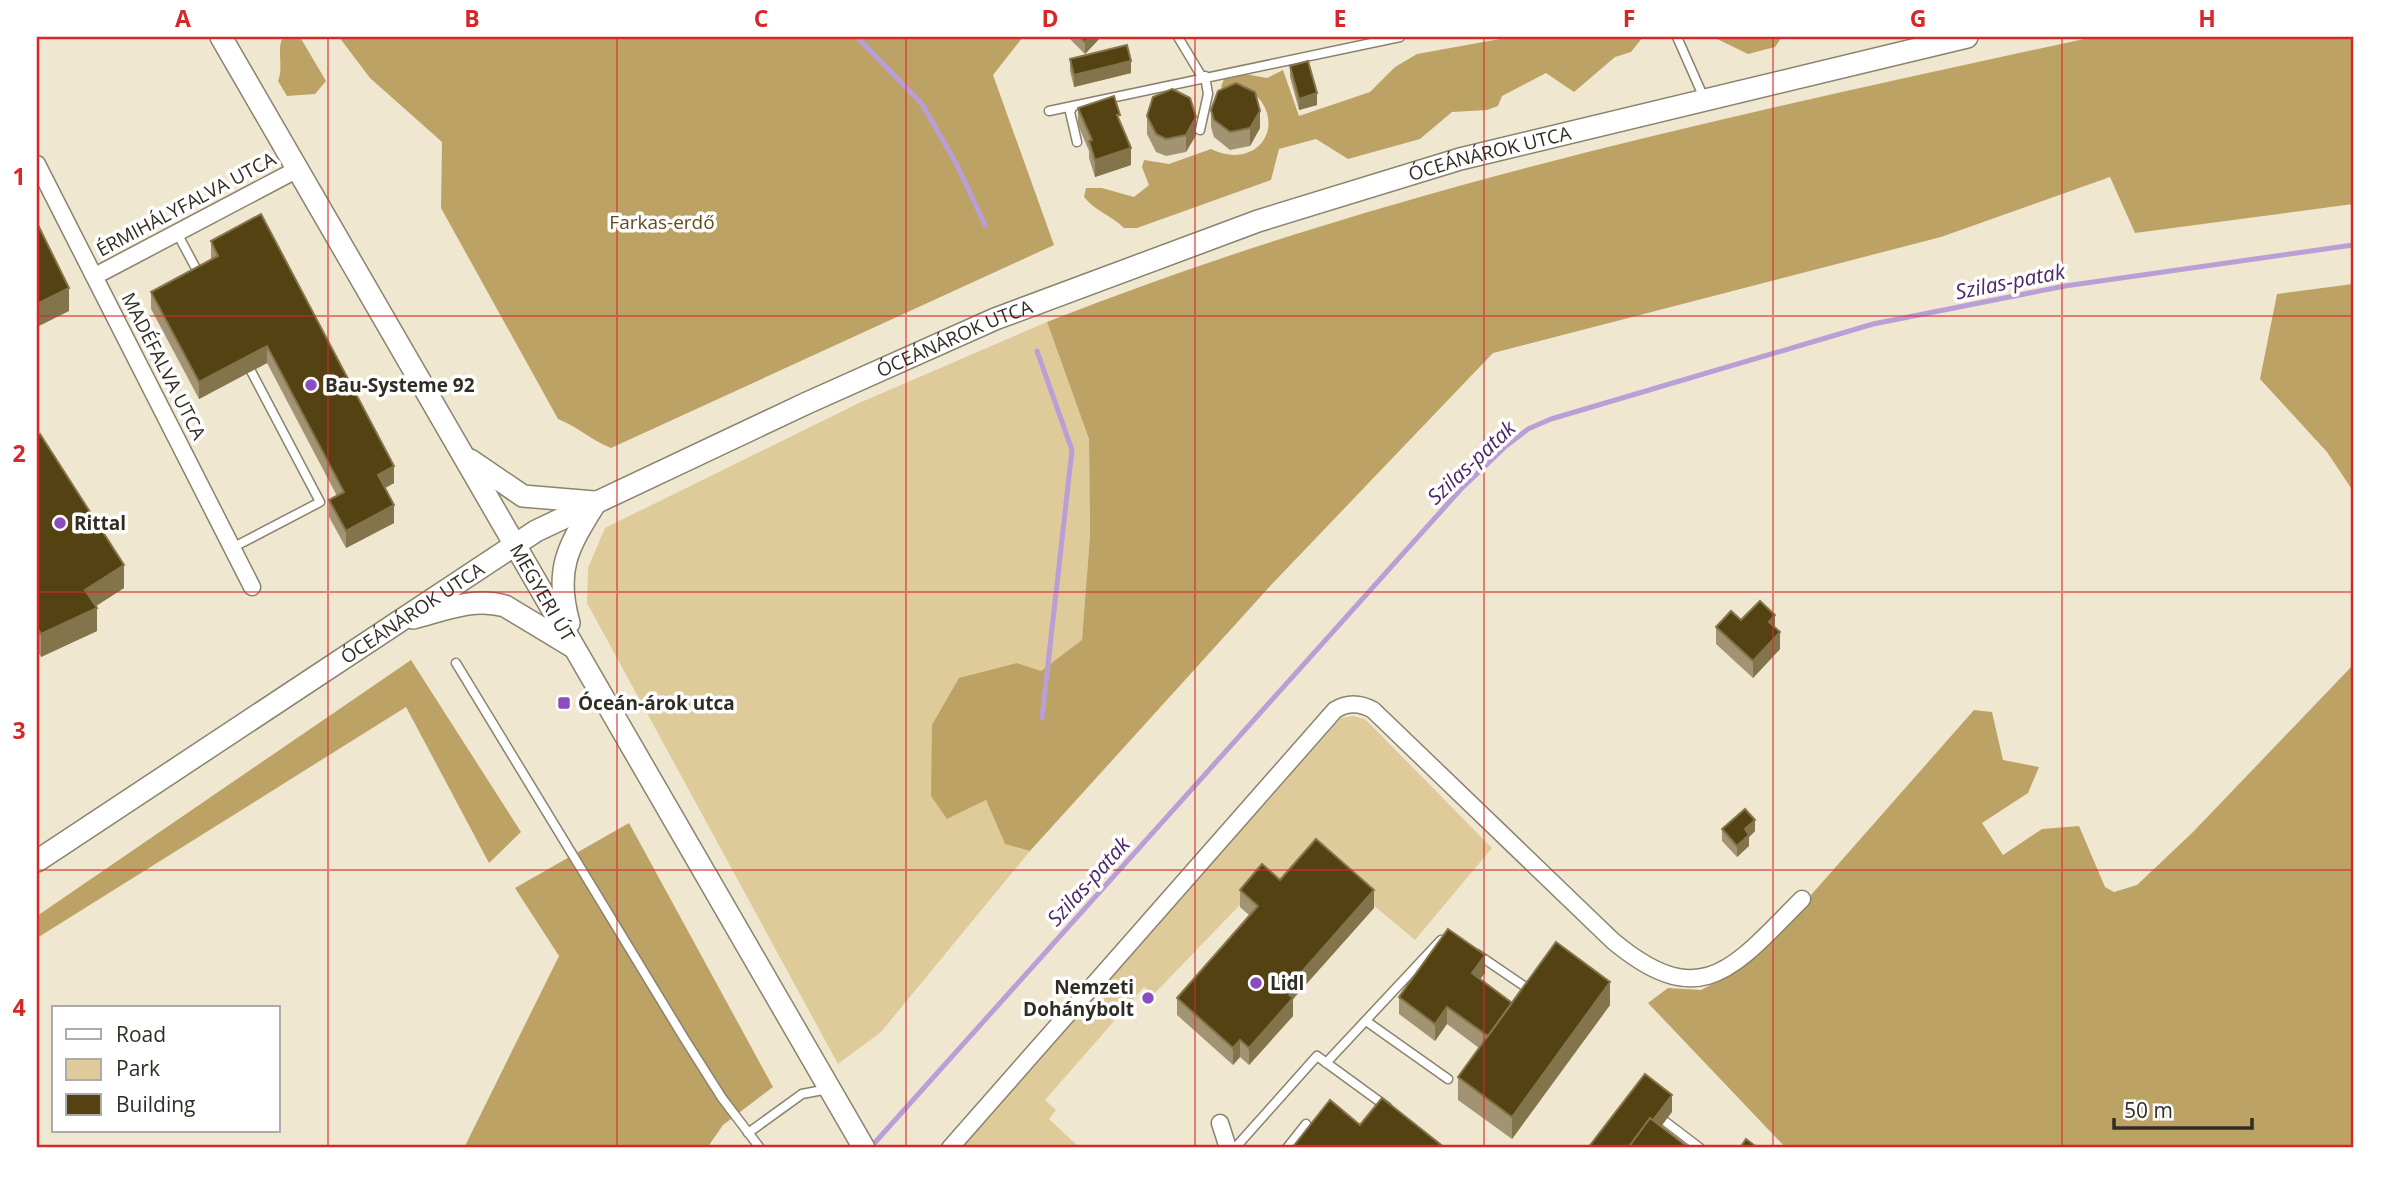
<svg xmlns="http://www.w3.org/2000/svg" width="2390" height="1185" font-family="'Open Sans',sans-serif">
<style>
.green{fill:#dfca9a}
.forest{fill:#bda265}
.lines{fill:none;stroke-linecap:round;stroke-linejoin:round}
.stream{stroke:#ba9ed6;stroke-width:5}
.lane-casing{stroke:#8b826e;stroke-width:11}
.street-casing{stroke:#8b826e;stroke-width:19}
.secondary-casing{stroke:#8b826e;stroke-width:24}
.lane{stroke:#fff;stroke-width:8}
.street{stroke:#fff;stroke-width:16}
.secondary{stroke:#fff;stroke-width:21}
.wall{fill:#a29472}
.shaded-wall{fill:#84744c}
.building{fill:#554213;stroke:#84744c;stroke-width:2}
.grid{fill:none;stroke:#d62828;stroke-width:2;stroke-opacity:0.55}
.poi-dot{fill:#8d4bc0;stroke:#fff;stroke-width:2.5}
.labels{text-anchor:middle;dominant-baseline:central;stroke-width:7;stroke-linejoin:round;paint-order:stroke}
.street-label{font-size:19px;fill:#302d24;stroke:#fff}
.park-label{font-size:19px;fill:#5f4c1d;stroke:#fff}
.poi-label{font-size:19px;font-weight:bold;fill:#302d24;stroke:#fff;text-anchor:start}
.water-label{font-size:21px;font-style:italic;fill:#4c2669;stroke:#fff}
.neatline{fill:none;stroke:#d62828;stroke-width:2.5}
.grid-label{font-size:23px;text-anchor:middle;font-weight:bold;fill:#d62828}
</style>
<rect width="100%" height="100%" fill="#f0e7d1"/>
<path class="green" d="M1047,322L1089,438L1090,535L1082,641L1041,671L1017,663L947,819L986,800L1005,844L1030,851L881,1032L838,1064L587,603L588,568L605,528L859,403Z
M1353,716L1365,719L1492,848L1415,940L1316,857L1280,898L1262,882L1154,994L1144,987L1045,1100L1056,1110L1049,1119L1080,1148H959L1341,718Z"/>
<path class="forest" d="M283,37H300L326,81L315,94L287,96L278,81C284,67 276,50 283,37Z
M339,37H1023L993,75L1054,245L611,448C591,440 578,427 558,419L441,208L442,142L370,78Z
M1511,37H1643L1631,52L1615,57L1574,92L1546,73L1502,96L1498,106L1487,110L1452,112L1420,139L1348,159L1316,139L1279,149L1271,180L1137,228H1124C1111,215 1095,211 1084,197L1086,188H1102L1134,197L1149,185L1142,167L1144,160L1169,164L1211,149C1256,171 1287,127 1256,95L1231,93L1221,87L1224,79L1245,74L1267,78L1283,70L1299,116L1370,92L1395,67L1417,54Z
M1713,37H1782L1775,47L1748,54Z
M2093,37H2353V204L2135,233L2110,177L1941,237L1493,353L1272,584L1030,851L1005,844L986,800L947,819L931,796L932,725L959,678L1017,663L1041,671L1082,640L1090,535L1089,439L1047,322C1385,188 1739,114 2093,37Z
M2353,284V491L2327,452L2260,379L2277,294Z
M411,660L521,832L489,863L406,707L37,938V916Z
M2353,665V1148H1786L1648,1003L1668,988L1701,990L1738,970L1766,946L1974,710L1992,712L2003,760L2039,767L2028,793L1982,823L2003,855L2042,829L2079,826L2105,887L2114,892L2137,885L2193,832Z
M629,823L773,1087L723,1125L707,1148H464L559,956L515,888Z"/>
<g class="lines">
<path class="stream" d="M857,37L922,104L957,165L985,225
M1037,351L1072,450L1042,718
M870,1148L1461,489L1506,446L1528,429L1551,419L1873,324L2065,286L2353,245"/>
<defs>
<path id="lane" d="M1178,37L1202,77
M1677,37L1704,98
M1073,106L1070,112L1077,142
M1049,111L1400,37
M1200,130L1208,94L1205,76
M177,233L200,276
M232,548L320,502L251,371
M456,663L684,1038L722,1098L760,1148
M1477,954L1527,988
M1366,1021L1448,1079
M1326,1063L1441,940
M1658,1116L1700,1148
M748,1133L802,1094L828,1089
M1235,1148L1317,1056L1387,1107
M1287,1148L1306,1124"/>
<path id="street" d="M37,164L252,587
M95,276L296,170
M1220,1123L1228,1148
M950,1148L1335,710C1348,702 1360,703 1373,710L1613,941C1702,1015 1734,967 1802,899"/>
<g id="secondary">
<path id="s1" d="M221,37L864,1148"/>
<path d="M470,460L523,496L594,502"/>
<path d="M413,618C444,610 473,597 505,606L573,647"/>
<path d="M569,623C554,569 568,547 596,502"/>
<path id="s2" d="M37,861L536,531L807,403L995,319L1258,221L1460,159L1967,37"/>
</g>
</defs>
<use href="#lane" class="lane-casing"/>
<use href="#street" class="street-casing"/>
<use href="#secondary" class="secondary-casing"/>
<use href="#lane" class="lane"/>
<use href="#street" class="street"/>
<use href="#secondary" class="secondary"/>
</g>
<path class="wall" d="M1070,37H1101L1085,54L1070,39Z
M1070,59L1131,73L1074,87L1070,71Z
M1290,66L1317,105L1299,110L1290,77Z
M1078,108L1120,121L1131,165L1095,177L1089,158V151L1078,125Z
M1211,110L1260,128L1250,146L1230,150L1214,137L1211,127Z
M1147,116L1196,135L1186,152L1166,156L1156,152L1147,134Z
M211,241L394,483L385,488L394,523L346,548L329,517V500L337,496L267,363L199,399L151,309V292L211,260Z
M37,436L124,588L96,606L97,631L41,657L37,650Z
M1741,620L1775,628L1780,649L1753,678L1716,644V627Z
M1722,829L1755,831L1749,837V846L1737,857L1722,841Z
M1280,880L1374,908L1293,999V1016L1249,1065L1240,1057L1233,1065L1177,1015V998L1249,915L1240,907V890Z
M1485,973L1480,979L1512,1003L1610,1005L1512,1139L1458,1100V1077L1479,1048L1447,1024L1435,1041L1399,1014V997Z"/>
<path class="shaded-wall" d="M1090,37H1101L1085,54V42Z
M1131,61V73L1074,87V75Z
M1317,93V105L1299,110V99Z
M1260,111V128L1250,146V128Z
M1196,117V135L1186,152V135Z
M1131,148V165L1095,177V160Z
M69,288V311L37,327V304Z
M267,346V363L199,399V382Z
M394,466V483L378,492V475Z
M394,505V523L346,548V531Z
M124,565V588L85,613V590Z
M97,608V631L41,657V634Z
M1775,615V632L1769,622Z
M1780,632V649L1753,678V661Z
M1755,820V831L1749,837V846L1737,857V846L1745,829Z
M1374,890V908L1293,999V1016L1249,1065V1048L1285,991Z
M1485,955V973L1472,990V973Z
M1610,982V1005L1512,1139V1117Z
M1447,1007V1024L1435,1041V1024Z
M1240,1040V1057L1233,1065V1048Z
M1672,1095V1112L1645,1148H1632Z"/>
<path class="building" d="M1079,37H1090L1085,42Z
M1127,45L1131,61L1074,75L1070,59Z
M1308,61L1317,93L1299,99L1290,66Z
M1236,83L1255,92L1260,111L1250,128L1230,132L1214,120L1211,110L1218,91Z
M1172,89L1190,98L1196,117L1186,135L1166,139L1156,134L1147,116L1153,97Z
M1114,96L1120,115H1117L1131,148L1095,160L1089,141L1092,140L1078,108Z
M261,214L394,466L378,475L394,505L346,531L329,500L344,492L267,346L199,382L151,292L218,256L211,241Z
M37,223L69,288L37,304Z
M40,434L124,565L85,590L97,608L41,634L37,627V436Z
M1760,601L1775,615L1769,622L1780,632L1753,661L1716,627L1731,611L1741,620Z
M1745,809L1755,820L1745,829L1749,835L1737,846L1722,829Z
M1316,839L1374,890L1285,991L1293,998L1249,1048L1240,1040L1233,1048L1177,998L1258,906L1240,890L1262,864L1280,880Z
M1448,929L1485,955L1472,973L1512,1003L1488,1036L1447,1007L1435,1024L1399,997Z
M1556,942L1610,982L1512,1117L1458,1077Z
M1645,1074L1672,1095L1653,1120L1650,1118L1628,1148H1588Z
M1382,1098L1445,1148H1292L1330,1100L1360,1125Z
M1650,1118L1689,1148H1628Z
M1746,1139L1754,1145L1751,1148H1740Z"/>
<path class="grid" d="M328,37V1148M617,37V1148M906,37V1148M1195,37V1148M1484,37V1148M1773,37V1148M2062,37V1148M37,316H2353M37,592H2353M37,870H2353"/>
<g class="poi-dot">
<circle cx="311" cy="385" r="7"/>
<circle cx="60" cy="523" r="7"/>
<rect x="557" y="696" width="14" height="14" rx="3.5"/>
<circle cx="1256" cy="983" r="7"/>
<circle cx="1148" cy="998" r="7"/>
</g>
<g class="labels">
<g class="street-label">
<text stroke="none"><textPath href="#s2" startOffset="1626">ÓCEÁNÁROK UTCA</textPath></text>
<text transform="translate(186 204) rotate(-28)">ÉRMIHÁLYFALVA UTCA</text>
<text stroke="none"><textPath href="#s2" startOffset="1059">ÓCEÁNÁROK UTCA</textPath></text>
<text transform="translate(164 366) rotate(63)">MADÉFALVA UTCA</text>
<text stroke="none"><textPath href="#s1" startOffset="642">MEGYERI ÚT</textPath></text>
<text stroke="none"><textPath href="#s2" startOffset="450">ÓCEÁNÁROK UTCA</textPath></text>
</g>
<g class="park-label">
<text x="662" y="222">Farkas-erdő</text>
</g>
<g class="poi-label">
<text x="325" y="385">Bau-Systeme 92</text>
<text x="74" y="523">Rittal</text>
<text x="578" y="703">Óceán-árok utca</text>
<text x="1270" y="983">Lidl</text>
<text x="1134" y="987" text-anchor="end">Nemzeti<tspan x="1134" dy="22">Dohánybolt</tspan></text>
</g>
<g class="water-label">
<text transform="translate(2010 281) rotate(-11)">Szilas-patak</text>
<text transform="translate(1471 462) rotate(-43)">Szilas-patak</text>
<text transform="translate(1088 881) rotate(-48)">Szilas-patak</text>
</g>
</g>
<rect width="2390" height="1185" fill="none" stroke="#ffffff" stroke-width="77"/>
<rect x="52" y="1006" width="228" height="126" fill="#ffffff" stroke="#acaba7" stroke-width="2"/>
<rect x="66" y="1029" width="35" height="10" fill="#ffffff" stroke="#acaba7" stroke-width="2"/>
<text x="116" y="1042" font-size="21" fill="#302d24">Road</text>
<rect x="66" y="1059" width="35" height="21" fill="#dfca9a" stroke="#acaba7" stroke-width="2"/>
<text x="116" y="1076" font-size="21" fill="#302d24">Park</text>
<rect x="66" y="1094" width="35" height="21" fill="#554213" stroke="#acaba7" stroke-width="2"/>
<text x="116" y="1112" font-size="21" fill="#302d24">Building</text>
<path d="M2114 1118v10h138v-10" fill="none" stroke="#302d24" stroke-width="3.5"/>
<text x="2124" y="1118" font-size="21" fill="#302d24" stroke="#ffffff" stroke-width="5" paint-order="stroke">50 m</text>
<rect x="38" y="38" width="2314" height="1108" class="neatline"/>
<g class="grid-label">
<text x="183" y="27">A</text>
<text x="472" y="27">B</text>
<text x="761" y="27">C</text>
<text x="1050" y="27">D</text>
<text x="1340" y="27">E</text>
<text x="1629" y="27">F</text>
<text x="1918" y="27">G</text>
<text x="2207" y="27">H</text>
<text x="19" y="185">1</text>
<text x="19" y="462">2</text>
<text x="19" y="739">3</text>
<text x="19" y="1016">4</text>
</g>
</svg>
